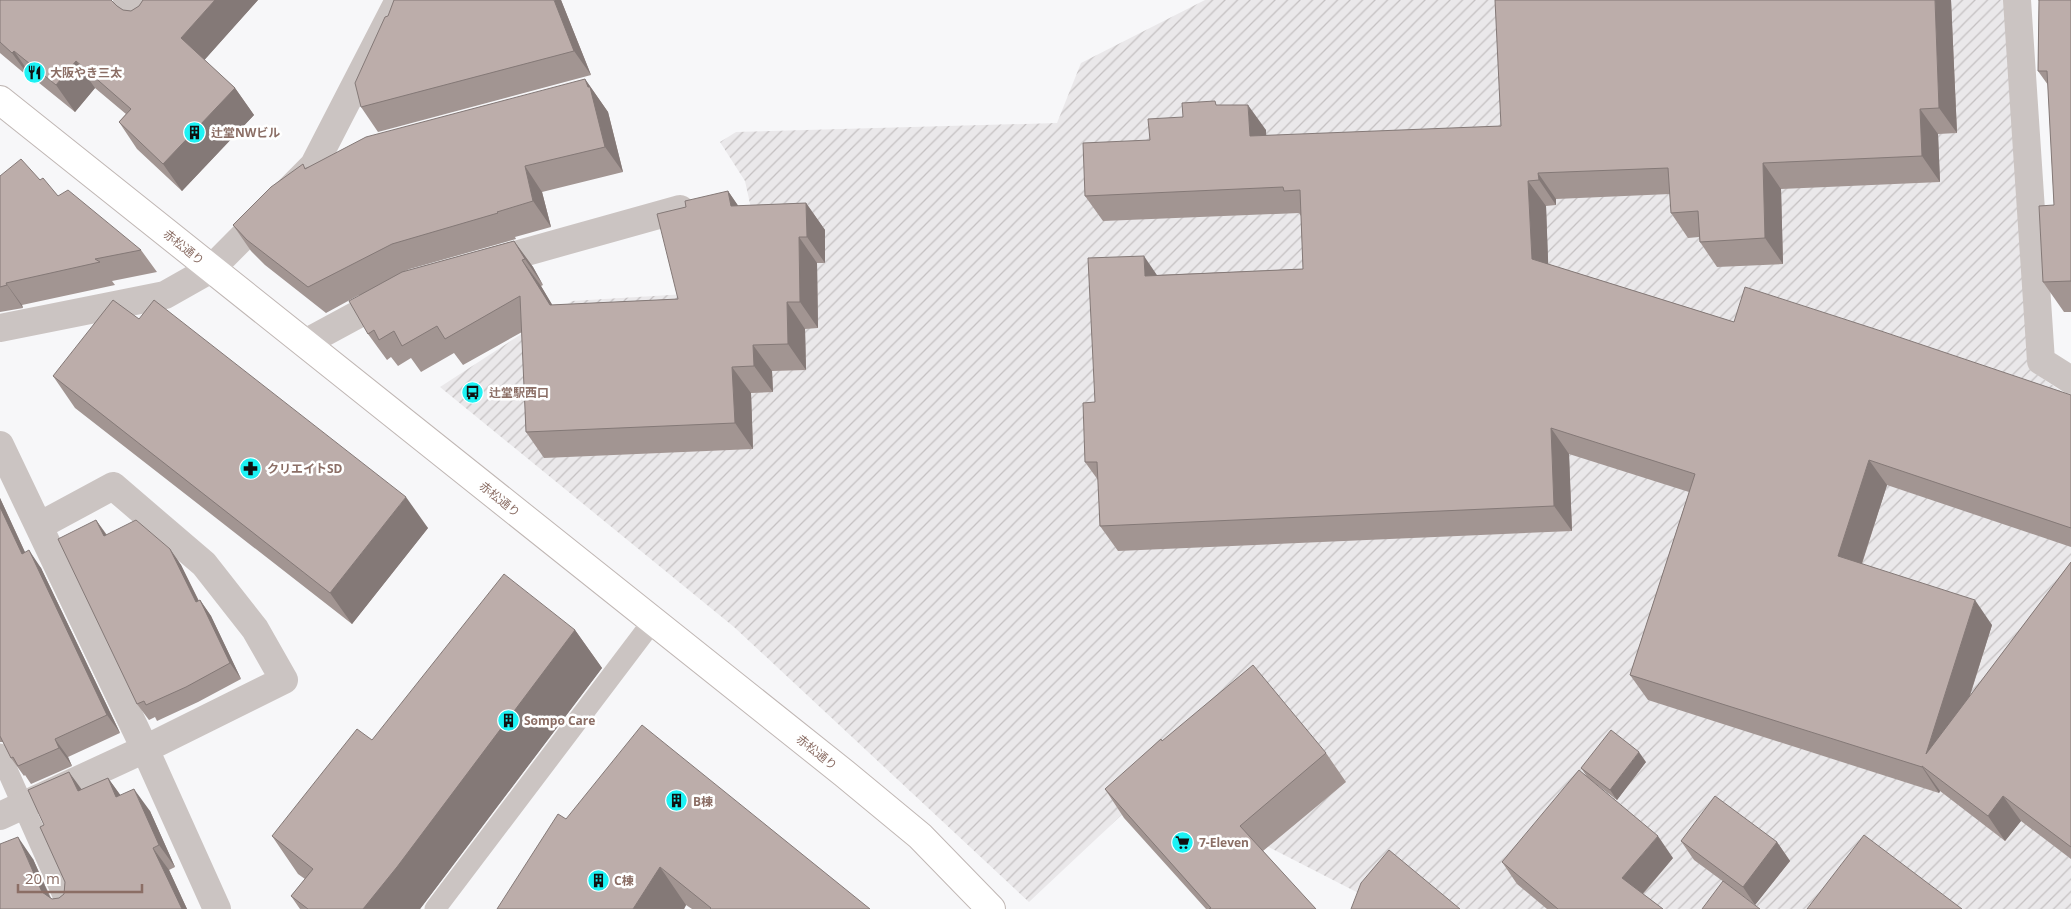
<svg xmlns="http://www.w3.org/2000/svg" width="2071" height="909" font-family="'Open Sans','Noto Sans JP',sans-serif">
<style>
.industrial{fill:url(#industrial-furrows)}
.lines{fill:none;stroke-linecap:round;stroke-linejoin:round}
.secondary-casing{stroke:#c0b7b4;stroke-width:30}
.lane{stroke:#cbc4c2;stroke-width:21}
.street{stroke:#cbc4c2;stroke-width:28}
.secondary{stroke:#fff;stroke-width:28}
.wall{fill:#a29592}
.shaded-wall{fill:#847977}
.building{fill:#bcadaa;stroke:#847977}
.labels{text-anchor:middle;dominant-baseline:central;stroke-width:5;stroke-linejoin:round;paint-order:stroke}
.poi-label{font-size:12px;font-weight:bold;fill:#8b6e65;stroke:#fff;text-anchor:start}
.street-label{font-size:12px;fill:#8b6e65;stroke:#fff}
</style>
<defs>
<pattern id="industrial-furrows" width="10" height="10" patternUnits="userSpaceOnUse" patternTransform="scale(1.25)"><rect width="10" height="10" fill="#eae8ea"/><path d="M-1 1l2-2M0 10L10 0M9 11l2-2" fill="none" stroke="#c4c0c1"/></pattern>
</defs>
<rect width="100%" height="100%" fill="#f7f7f9"/>
<path class="industrial" d="M1205,0H2005L2036,374L2071,398V909H1377L1378,903L1253,839L1178,762L1029,902L734,627L440,387L572,301L769,289L745,181L720,142L736,132L1057,123L1081,63Z"/>
<g class="lines">
<defs>
<path id="secondary" d="M0,100L845,774L920,836L991,909"/>
</defs>
<use href="#secondary" class="secondary-casing"/>
<path class="lane" d="M0,754L69,909
M435,909L653,621"/>
<path class="street" d="M127,0L147,22
M2017,0L2041,361L2071,380
M487,263L680,209
M0,328L165,295L211,269L314,165L399,0
M305,343L390,297
M0,445L145,749L217,909
M0,816L145,749L284,680L255,629L204,564L113,486L39,526"/>
<use href="#secondary" class="secondary"/>
</g>
<path class="wall" d="M0,0L117,6L123,10L131,11L139,6L143,0H258L204,60L235,88L254,115L182,191L137,149L119,122L126,114L95,88L75,112L33,78L31,79L0,53Z
M561,0L591,75L378,132L361,107Z
M1951,0L1957,133L1938,134L1940,182L1781,189L1783,264L1717,267L1700,242L1699,237L1688,238L1671,213L1670,194L1556,199V205L1546,206L1548,264L1734,322L2071,395V547L1887,485L1862,564L1992,625L1970,696L2071,562V859L2021,821L2005,841L1940,791L1939,793L1648,700L1630,675L1689,492L1569,454L1572,531L1118,551L1100,526L1098,480L1085,462L1095,402L1157,275L1303,269L1301,216L1299,213L1103,221L1085,196L1150,140L1218,105L1266,130V136L1501,126Z
M2038,0H2071V312H2064L2043,282L2054,205L2048,85L2038,71L2039,1Z
M585,79L608,112L623,172L542,192L551,227L515,237L516,239L410,269L405,271L514,241L533,267L543,285L541,286L552,305L678,299L686,207L728,191L738,206L806,203L825,230V263H817L818,328L805,329L806,370L772,371L773,392L751,393L753,449L544,458L526,432L522,332L463,365L454,353L421,372L411,358L398,366L391,357L387,360L368,334L359,295L326,313L265,265L251,251L233,225L305,168Z
M0,176L40,180L58,196L141,250L157,272L112,281L115,285L22,305L23,308L0,312Z
M139,319L428,528L352,624L75,408L53,376Z
M0,498L25,552L41,568L120,733L68,757L72,766L31,784L25,775L24,776L11,758L3,742H0Z
M96,520L107,535L170,549L181,565L199,601L200,600L211,616L241,679L198,702L157,721L155,717L149,720L137,704Z
M575,630L602,668L420,909H300L291,896L305,879L298,874L272,836L372,740Z
M1162,741L1326,753L1346,782L1263,851L1315,909H1206L1124,818L1105,789Z
M1646,762L1617,800L1588,778L1581,768Z
M108,778L120,795L150,811L175,867L169,870L187,909H0L33,859L51,898L52,899L59,898L64,894L65,882L44,825L81,790Z
M566,819L870,909H692L686,905L684,909H497Z
M1681,841L1777,842L1790,861L1755,905L1694,860Z
M1673,858L1643,894L1663,909H1547L1517,884L1502,862Z"/>
<path class="shaded-wall" d="M215,0H258L200,65L181,38Z
M554,0H561L591,75L574,51Z
M1935,0H1951L1957,133L1939,108Z
M14,51L33,78L31,79L12,53Z
M76,61L95,88L75,112L56,85Z
M585,79L608,112L623,172L605,147L588,87Z
M235,88L254,115L182,191L163,164Z
M1248,105L1266,130L1267,162L1250,136Z
M1920,109L1938,134L1940,182L1922,156Z
M1763,163L1781,189L1783,264L1765,238Z
M525,166L542,192L551,227L533,201Z
M1538,173L1556,199V205L1539,180Z
M1528,181L1546,206L1549,284L1532,259Z
M728,191L746,217L731,206Z
M806,203L825,230V263L807,237Z
M799,237L817,263L818,328L800,302Z
M514,241L533,267L543,285L525,259Z
M1144,256L1161,281L1145,276Z
M522,260L541,286L568,331L550,305Z
M6,283L22,305L23,308L7,285Z
M787,302L805,329L806,370L788,344Z
M753,345L772,371L773,392L754,366Z
M732,367L751,393L753,449L735,423Z
M1551,428L1569,454L1572,531L1554,506Z
M1869,460L1887,485L1856,581L1838,556Z
M406,497L428,528L352,624L330,593Z
M0,498L34,572L22,554L0,507Z
M96,520L107,536H104Z
M170,549L181,565L207,618L196,602Z
M29,550L41,568L120,733L107,715Z
M200,600L211,616L241,679L230,663Z
M1975,600L1992,625L1943,780L1926,754Z
M575,630L602,668L420,909H363Z
M55,739L68,757L72,766L59,748Z
M1639,752L1646,762L1617,800L1610,790Z
M1922,766L1940,791L1939,793L1922,767Z
M69,772L85,794L78,791Z
M108,778L124,800L116,797Z
M134,789L150,811L175,867L159,845Z
M2003,796L2021,821L2005,841L1988,816Z
M1658,836L1673,858L1637,900L1622,878Z
M18,837L33,859L55,909L42,892Z
M1777,842L1790,861L1755,905L1743,887Z
M153,848L169,870L187,909H182Z
M660,867L686,905L684,909H633Z"/>
<path class="building" d="M0,0H111L117,6L123,10L131,11L139,6L143,0H215L181,38L235,88L163,164L119,122L131,109L76,61L56,85L14,51L12,53L0,42Z
M394,0H554L574,51L361,107L355,83L385,17L388,16Z
M1495,0H1935L1939,108L1920,109L1922,156L1763,163L1765,238L1700,242L1698,211L1671,213L1668,168L1538,173L1539,180L1528,181L1532,259L1734,322L1745,287L1881,331L2071,395V528L1869,460L1838,556L1975,600L1926,754L2071,562V847L2003,796L1988,816L1922,766V767L1630,675L1695,474L1551,428L1554,506L1100,526L1097,462H1085L1083,403L1095,402L1088,258L1144,256L1145,276L1303,269L1300,190L1284,191L1283,187L1085,196L1083,143L1150,140L1148,119L1183,117L1182,103L1215,101L1216,105H1248L1250,136L1501,126Z
M2039,0H2071V281L2043,282L2039,206L2054,205L2047,71H2038Z
M585,79L588,87H590L605,147L525,166L533,201L497,212L498,213L392,244L308,287L247,240L233,225L271,187L303,164L305,169L366,137Z
M21,159L40,180L43,178L58,196L68,190L141,250L95,259L100,262L6,283L7,285L0,287V176Z
M728,191L731,206L806,203L807,237H799L800,302H787L788,344L753,345L754,366L732,367L735,423L526,432L520,296L445,339L437,326L402,346L394,331L379,340L374,330L368,334L349,301L402,272L514,241L525,259L522,260L550,305L678,299L657,214L686,207L685,201Z
M113,300L139,319L154,300L406,497L330,593L53,376Z
M0,507L22,554L29,550L107,715L55,739L59,748L18,766L13,757L11,758L0,736Z
M96,520L104,536L136,520L170,549L196,602L200,600L230,663L186,687L146,705L144,701L137,704L58,539Z
M504,574L575,630L397,867L363,909H308L291,896L313,869L272,836L357,729L372,740Z
M1253,665L1326,753L1240,826L1316,909H1209L1211,908L1105,789L1161,739L1162,741Z
M642,725L870,909H710L711,908L660,867L633,909H497L558,814L566,819Z
M1611,730L1639,752L1610,790L1581,768Z
M1579,770L1658,836L1622,878L1663,909H1558L1502,862Z
M69,772L78,791L108,778L116,797L134,789L159,845L153,848L182,909H0V844L18,837L42,892L52,899L59,898L64,894L65,882L40,827L44,825L28,790Z
M1715,796L1777,842L1743,887L1681,841Z
M1864,835L1962,909H1807Z
M1389,850L1460,909H1351L1361,883Z
M1723,881L1760,909H1702Z"/>
<defs>
<symbol id="restaurant-disc" viewBox="-11 -11 22 22"><circle r="9.5" fill="#1df2f4" stroke="#fff"/><path d="M-5-6h1v4h1v-4h1v4h1v-4h1v5L-1.5 .5V6h-2V.5L-5-1ZM5-6V6H3V1.5H1.5Q1.5-4 5-6Z" fill="#111"/></symbol>
<symbol id="building-disc" viewBox="-11 -11 22 22"><circle r="9.5" fill="#1df2f4" stroke="#fff"/><path d="M-4-6H4V6H1V3H-1V6H-4ZM-2.5-4.3h1.7v1.8h-1.7ZM.8-4.3h1.7v1.8H.8ZM-2.5-1h1.7V.8h-1.7ZM.8-1h1.7V.8H.8Z" fill="#111"/></symbol>
<symbol id="bus-disc" viewBox="-11 -11 22 22"><circle r="9.5" fill="#1df2f4" stroke="#fff"/><path d="M-5-6H5V4H4V6H2V4H-2V6H-4V4H-5ZM-3.5-4V0h7V-4ZM-3.5 1.2v1.5H-2V1.2ZM2 1.2v1.5H3.5V1.2Z" fill="#111"/></symbol>
<symbol id="pharmacy-disc" viewBox="-11 -11 22 22"><circle r="9.5" fill="#1df2f4" stroke="#fff"/><path d="M-2-6h4v4h4v4h-4v4h-4v-4h-4v-4h4Z" fill="#111"/></symbol>
<symbol id="supermarket-disc" viewBox="-11 -11 22 22"><circle r="9.5" fill="#1df2f4" stroke="#fff"/><path d="M-6-5.5h2.5l.6 2H6L4.5 2H-2.5L-4.4-4H-6ZM-1.5 3.2a1.3 1.3 0 1 0 .1 0ZM3 3.2a1.3 1.3 0 1 0 .1 0Z" fill="#111"/></symbol>
</defs>
<g fill-rule="evenodd">
<use href="#restaurant-disc" x="22" y="60" width="25" height="25"/>
<use href="#building-disc" x="182" y="120" width="25" height="25"/>
<use href="#bus-disc" x="460" y="380" width="25" height="25"/>
<use href="#pharmacy-disc" x="238" y="456" width="25" height="25"/>
<use href="#building-disc" x="496" y="708" width="25" height="25"/>
<use href="#building-disc" x="664" y="788" width="25" height="25"/>
<use href="#supermarket-disc" x="1170" y="830" width="25" height="25"/>
<use href="#building-disc" x="586" y="868" width="25" height="25"/>
</g>
<g class="labels">
<g class="poi-label">
<text x="50" y="72">大阪やき三太</text>
<text x="211" y="132">辻堂NWビル</text>
<text x="489" y="392">辻堂駅西口</text>
<text x="267" y="468">クリエイトSD</text>
<text x="524" y="720">Sompo Care</text>
<text x="693" y="801">B棟</text>
<text x="1199" y="842">7-Eleven</text>
<text x="614" y="880">C棟</text>
</g>
<g class="street-label">
<text transform="translate(184 247) rotate(39)">赤松通り</text>
<text transform="translate(500 499) rotate(39)">赤松通り</text>
<text transform="translate(817 752) rotate(39)">赤松通り</text>
</g>
</g>
<path d="M18 884v8h124v-8" fill="none" stroke="#8b6e65" stroke-width="2.5"/>
<text x="25" y="884" font-size="15" fill="#8b6e65" stroke="#ffffff" stroke-width="4" paint-order="stroke">20 m</text>
</svg>
